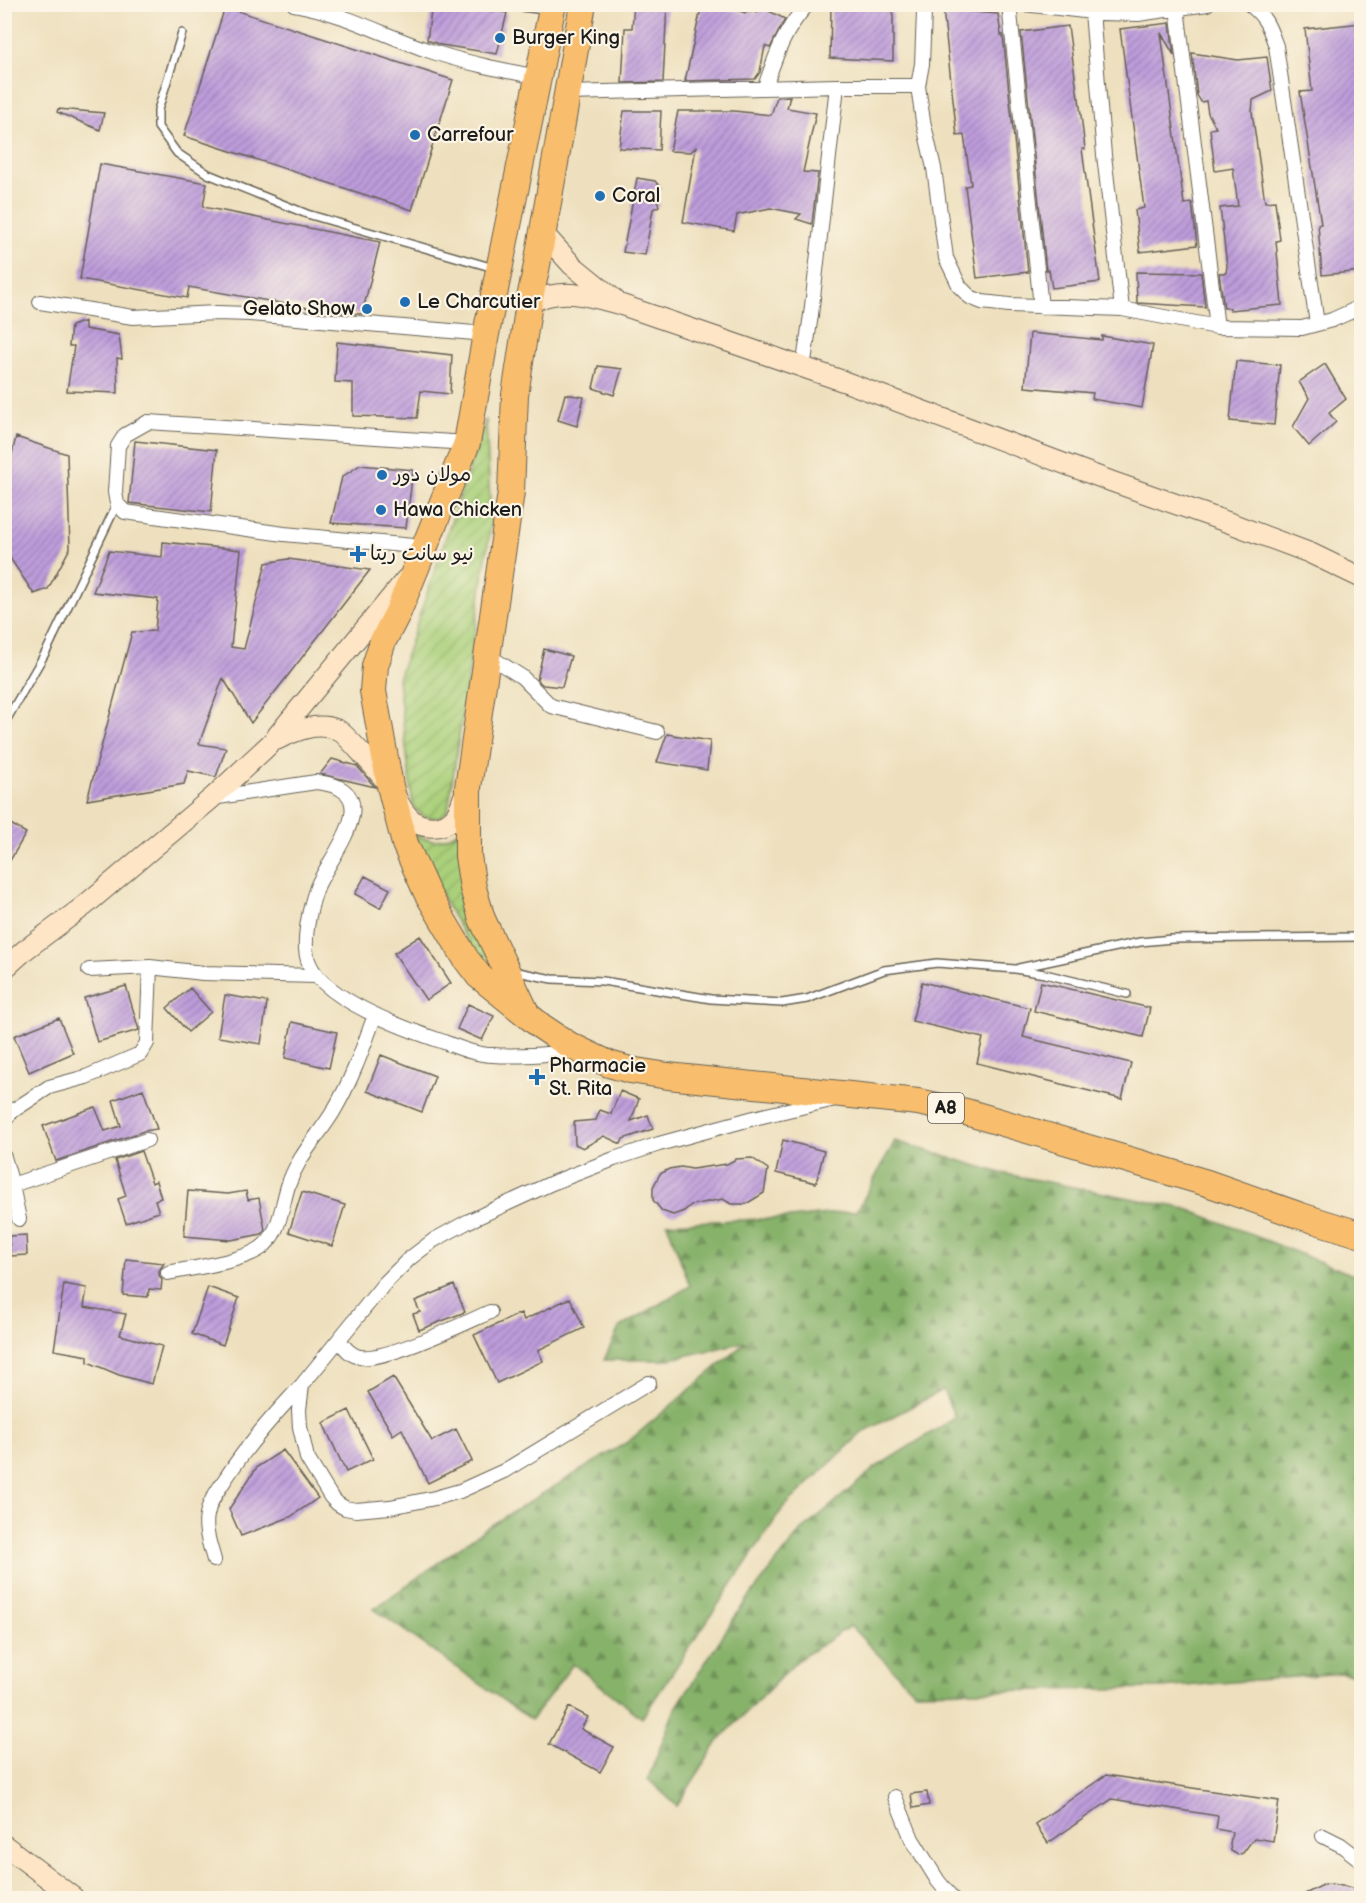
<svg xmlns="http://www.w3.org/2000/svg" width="1366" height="1903" font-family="'Balsamiq Sans','Playpen Sans Arabic',sans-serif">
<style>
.forest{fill:url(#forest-firs);stroke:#526743;stroke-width:1.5}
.garden{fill:url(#garden-furrows);stroke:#63764b;stroke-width:1.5}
.building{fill:url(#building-hatch)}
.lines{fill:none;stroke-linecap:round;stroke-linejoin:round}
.lane-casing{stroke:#666155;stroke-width:10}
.street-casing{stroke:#666155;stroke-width:16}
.secondary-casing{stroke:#666155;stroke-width:22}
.highway-casing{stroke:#666155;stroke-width:28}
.lane{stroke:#fff;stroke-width:7}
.street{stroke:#fff;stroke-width:14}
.secondary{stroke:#fde5c5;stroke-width:20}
.highway{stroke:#f9be6d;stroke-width:26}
.poi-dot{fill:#1f6fb2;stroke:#fcf5e5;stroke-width:2}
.labels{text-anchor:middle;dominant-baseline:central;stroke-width:4.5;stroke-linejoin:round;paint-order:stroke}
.shield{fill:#fcf5e5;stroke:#5f5d58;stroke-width:1.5}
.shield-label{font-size:18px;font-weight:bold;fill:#1c1c1c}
.poi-label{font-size:20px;fill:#1c1c1c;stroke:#fcf5e5;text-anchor:start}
</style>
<defs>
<pattern id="forest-firs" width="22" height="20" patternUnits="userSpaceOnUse" patternTransform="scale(1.5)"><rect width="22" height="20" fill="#87b26a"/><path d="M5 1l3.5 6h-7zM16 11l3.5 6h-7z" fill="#6e9056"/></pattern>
<pattern id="garden-furrows" width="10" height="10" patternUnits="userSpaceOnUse" patternTransform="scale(1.5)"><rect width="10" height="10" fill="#aad07a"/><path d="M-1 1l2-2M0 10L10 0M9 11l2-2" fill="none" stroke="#92b269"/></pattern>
<pattern id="building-hatch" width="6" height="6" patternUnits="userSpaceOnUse" patternTransform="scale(1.5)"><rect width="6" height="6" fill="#bd9cdb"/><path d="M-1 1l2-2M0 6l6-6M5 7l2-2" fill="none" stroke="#997eb1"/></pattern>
</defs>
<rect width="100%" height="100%" fill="#fcf5e5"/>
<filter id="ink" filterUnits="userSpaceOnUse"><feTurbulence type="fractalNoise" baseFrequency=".0167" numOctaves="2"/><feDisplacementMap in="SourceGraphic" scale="12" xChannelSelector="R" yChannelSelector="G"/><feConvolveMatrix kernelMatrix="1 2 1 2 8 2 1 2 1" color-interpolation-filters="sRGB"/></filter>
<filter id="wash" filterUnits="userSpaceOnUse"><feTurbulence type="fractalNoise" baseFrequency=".008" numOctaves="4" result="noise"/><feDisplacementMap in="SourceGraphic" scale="24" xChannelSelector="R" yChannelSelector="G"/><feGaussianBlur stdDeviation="1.35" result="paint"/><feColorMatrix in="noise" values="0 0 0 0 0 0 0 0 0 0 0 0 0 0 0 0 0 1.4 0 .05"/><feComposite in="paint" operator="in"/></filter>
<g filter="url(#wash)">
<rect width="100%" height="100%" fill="#eee0be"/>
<path class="forest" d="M895,1141L1001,1173L1187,1209L1361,1278V1676L1341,1673L1162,1688L915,1692L850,1626L798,1660L719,1740L677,1806L648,1779L674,1711L740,1609L800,1532L876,1467L955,1418L943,1390L863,1432L783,1508L642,1718L573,1664L531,1720L374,1609L488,1527L629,1441L746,1342L666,1360H604L619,1328L690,1286L667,1223L790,1218L857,1211Z"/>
<path class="garden" d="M486,419L491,524L448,810L439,818C426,818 421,816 413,806L398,679Z
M458,832L506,990C464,945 437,890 414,834C433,843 440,842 458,832Z"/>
<g id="blocks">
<path class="building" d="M432,4H450L507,13L497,54L441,45L427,40Z
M634,4H667L663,82L622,83L625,28H632Z
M702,4H716L745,13L747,11L757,13L761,7L785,19L770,48L765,46L760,72L755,79L685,81Z
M831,5L893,6V61L830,58Z
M225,7L453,80L412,210L184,136Z
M943,9L998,14L1001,35H1003L1028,272L977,278L965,186L971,185L964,135L957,136Z
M1170,23L1174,55L1161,33L1184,204L1192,203L1197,245L1140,252L1135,210L1144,208L1120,29Z
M1362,23V197L1357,198L1362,244V271L1322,275L1318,224H1321L1300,92L1312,91L1305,29Z
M1068,26L1078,98H1079L1085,149H1082L1100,282L1052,288L1049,270H1046L1021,32Z
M1192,53L1238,60L1267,57L1272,91L1253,100L1252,112L1265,202L1275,201L1280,240L1276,241L1282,305L1230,310V308H1224L1219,273H1226L1227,266L1220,208L1238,206L1233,168L1215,171L1210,129L1216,128L1208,113L1206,101L1201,102L1197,95Z
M790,96L787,108L816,113L803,172L818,173L812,224L796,219L801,214L770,208L737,215L734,231L683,222L696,147L691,152L670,151L678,111H734L771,115L777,97Z
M58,109L104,113L100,130L57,112Z
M624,111H661L659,150L619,148Z
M100,164L207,183L203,207L380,242L362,314L332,312L189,287L187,298L80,279Z
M637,178L655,181L661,188L658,192L657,199L659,206L653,209L645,255L623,252Z
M1136,272L1201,273L1205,307L1137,303Z
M85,321V329L119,335L122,359L117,358L118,393L67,391L74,346H69L71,326Z
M1030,333L1102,340V336L1153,345L1142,408L1092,399L1093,393L1025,387Z
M337,342L452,355L450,394L421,391L417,418L353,416V383L335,382Z
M1236,361L1280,365L1274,425L1230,421Z
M1325,364L1346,399L1329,413L1336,422L1309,446L1293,427L1309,398L1299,382Z
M598,366L622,369L614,395L593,388Z
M565,394L584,397L577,426L558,420Z
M16,437L67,454L70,548L48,589L34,594L4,549V487Z
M135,441L217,450L211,512L129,503Z
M360,465L413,470L406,528L331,523L342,477Z
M163,542L241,550L231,647L244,649L266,563L288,559L370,570L251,723L223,678L199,744L226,748L216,777L188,771L184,784L87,800L132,632L155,631L158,599L93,592L109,551L162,557Z
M544,649L571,656L562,687L543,685L537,680Z
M667,734L710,741L707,770L657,762Z
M332,759L357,766L375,787L320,774Z
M4,820L26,833L4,871Z
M365,876L390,889L380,908L355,894Z
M420,936L451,983L426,1000L394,953Z
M922,982L1030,1008L1023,1037L1131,1063L1122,1099L977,1063L983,1038L912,1021Z
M1041,982L1150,1008L1143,1037L1034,1011Z
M126,986L139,1030L97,1042L84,998Z
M190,988L211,1012L188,1032L167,1008Z
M225,995L267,1002L261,1044L218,1037Z
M468,1004L494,1016L482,1040L457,1029Z
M59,1018L73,1053L29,1072L14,1036Z
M292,1022L337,1032L329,1068L285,1058Z
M381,1055L435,1076L422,1112L367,1091Z
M143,1089L157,1129L144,1131L56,1161L43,1126L95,1107L105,1131L121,1126L113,1100Z
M620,1091L639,1099L631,1121L648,1115L653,1129L623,1139L621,1144L604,1136L583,1148L575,1144L574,1122L596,1120L600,1110L611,1114Z
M783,1140L824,1151L816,1183L776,1173Z
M141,1151L152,1183L156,1181L161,1198L155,1200L159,1212L126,1223L118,1199L126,1196L115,1160Z
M752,1158L768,1169L764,1193L746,1204H731L723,1199L691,1205L684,1211L673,1215L662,1211L653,1200V1187L660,1174L669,1169L681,1167L692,1169L727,1164L736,1159Z
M188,1191L228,1194L246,1191L248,1200L259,1198L265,1230L262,1234L231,1240L184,1236Z
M302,1192L345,1205L332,1246L289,1232Z
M26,1235L27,1255L10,1256L9,1236Z
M126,1259L164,1263L159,1271V1275L162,1280L161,1290L149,1289L148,1297L123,1295Z
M64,1284L87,1288L84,1307L126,1314L120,1335L162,1346L152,1384L119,1375L88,1362V1356L54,1350Z
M454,1285L465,1312L419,1330L413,1314L420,1312L415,1301Z
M208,1287L239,1298L223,1345L192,1334Z
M570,1298L584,1328L538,1350L543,1361L497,1383L474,1335L521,1313L524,1320Z
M393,1377L432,1441L456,1429L472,1461L428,1483L402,1429L393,1435L368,1392Z
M349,1410L373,1459L346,1472L323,1423Z
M283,1450L318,1498L290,1517L241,1536L229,1509L257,1467Z
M569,1707L588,1717L581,1729L614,1747L600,1772L549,1744Z
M1106,1775L1279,1801L1273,1841L1254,1838L1243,1853L1238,1855L1231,1851L1230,1844L1232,1832L1216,1829L1218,1816L1112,1799L1048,1843L1035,1824Z
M927,1792L929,1805L913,1808L911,1794Z
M1332,1884L1362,1890V1899H1295L1323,1885Z"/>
</g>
</g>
<g filter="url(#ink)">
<use href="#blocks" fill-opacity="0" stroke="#666155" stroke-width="1.5"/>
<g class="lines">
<defs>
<path id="lane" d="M495,4L546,10
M182,33L158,110V127L177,153L208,174L307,214L494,268
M4,724L47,650L117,504
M1019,968L1140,942L1172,939L1362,937
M513,971L552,979L603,981L711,999L782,1003L807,999L884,970L937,963L1015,969L1045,974L1127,994"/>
<path id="street" d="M294,4C342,12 385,36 430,51C466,63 502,70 538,77
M1009,4L1041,307
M1024,4L1101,13L1138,14L1207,4
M1095,4L1092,12L1104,155L1122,309
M1249,4C1266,17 1269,27 1276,46L1317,324
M1177,8L1217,327
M918,86L922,64L924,12L929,4
M765,87C775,57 785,28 808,4
M567,93L837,86H918L923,121L934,168L946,258L960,287L970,297L982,302L1009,305L1122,309L1217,327L1302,328L1332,320L1352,311L1362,304
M40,302L133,317L217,313L250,314L486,334
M803,368L811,315L837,86
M424,547L284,534L125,512L117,504L115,492L118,446L125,435L148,422L467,443
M487,655L522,677L551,706L657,732
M212,798L316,782C390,789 331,854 317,887C310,906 301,944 309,963C324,1000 408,1030 444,1042C460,1048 476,1055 493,1055C520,1057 548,1054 575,1052
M89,970L150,967L203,973L316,976
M4,1122L11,1112L49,1087L86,1077L140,1054L147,1043L150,967
M4,1157L12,1185L147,1140
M12,1185L19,1219
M168,1273C193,1268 241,1262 261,1248C280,1234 281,1208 288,1186C298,1156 317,1138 333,1112C351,1082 363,1048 375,1015
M339,1340C345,1348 350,1355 360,1357C386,1361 463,1324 490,1312
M649,1383L504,1471L460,1491L435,1498L390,1507L356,1510L345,1508L338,1504L331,1497L307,1458L300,1427L299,1410L302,1385L384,1284L409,1259L434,1240L469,1221L552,1183L614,1159L659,1144L754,1118L831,1100
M214,1560C210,1545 204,1530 207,1515C209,1501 219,1489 226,1478C248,1444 274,1415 302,1385
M895,1797L912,1839L938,1881L952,1898
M1323,1836L1341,1845L1362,1861"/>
<path id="secondary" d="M543,233L572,265L615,300
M529,303C561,287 586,295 619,304L843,381L1113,482L1230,523L1310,553L1362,578
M276,740C295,731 317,721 338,730C345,733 382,776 388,784C396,794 399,807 408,816C420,830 445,831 456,815C460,809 462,800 465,794
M4,969L25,950L84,906L212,798L271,743L406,579
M4,1845L74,1898"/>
<path id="highway" d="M553,4L486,334L467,443L398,612L383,641L375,666L373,691L390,786L405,844L427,893L466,959L479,976L495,989L542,1027L569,1045L609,1064L630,1070L668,1076L918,1102L966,1112L1207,1183L1301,1216L1362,1235
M525,1010L482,919L473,888L468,856V788L511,492L515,395L529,303L537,265L583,4"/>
</defs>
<use href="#lane" class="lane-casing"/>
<use href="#street" class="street-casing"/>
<use href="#secondary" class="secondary-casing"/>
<use href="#highway" class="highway-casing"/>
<use href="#lane" class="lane"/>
<use href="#street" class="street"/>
<use href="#secondary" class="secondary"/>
<use href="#highway" class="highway"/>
</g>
</g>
<g class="poi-dot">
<circle cx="500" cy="38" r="6"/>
<circle cx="415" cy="135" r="6"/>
<circle cx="600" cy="196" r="6"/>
<circle cx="405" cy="302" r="6"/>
<circle cx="367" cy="309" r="6"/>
<circle cx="382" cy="475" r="6"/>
<circle cx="381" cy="510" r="6"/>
<path d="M355 545h6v6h6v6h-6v6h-6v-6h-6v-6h6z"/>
<path d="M534 1068h6v6h6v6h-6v6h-6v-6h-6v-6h6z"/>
</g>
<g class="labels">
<rect class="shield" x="928" y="1093" width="36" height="30" rx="4.5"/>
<g class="shield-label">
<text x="946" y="1108">A8</text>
</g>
<g class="poi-label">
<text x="512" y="38">Burger King</text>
<text x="427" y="135">Carrefour</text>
<text x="612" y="196">Coral</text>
<text x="417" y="302">Le Charcutier</text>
<text x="355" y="309" text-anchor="end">Gelato Show</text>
<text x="394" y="475">مولان دور</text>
<text x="393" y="510">Hawa Chicken</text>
<text x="370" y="554">نيو سانت ريتا</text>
<text x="549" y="1066">Pharmacie<tspan x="549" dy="23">St. Rita</tspan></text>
</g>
</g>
<rect width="1366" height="1903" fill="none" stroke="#fcf5e5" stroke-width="24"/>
</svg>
